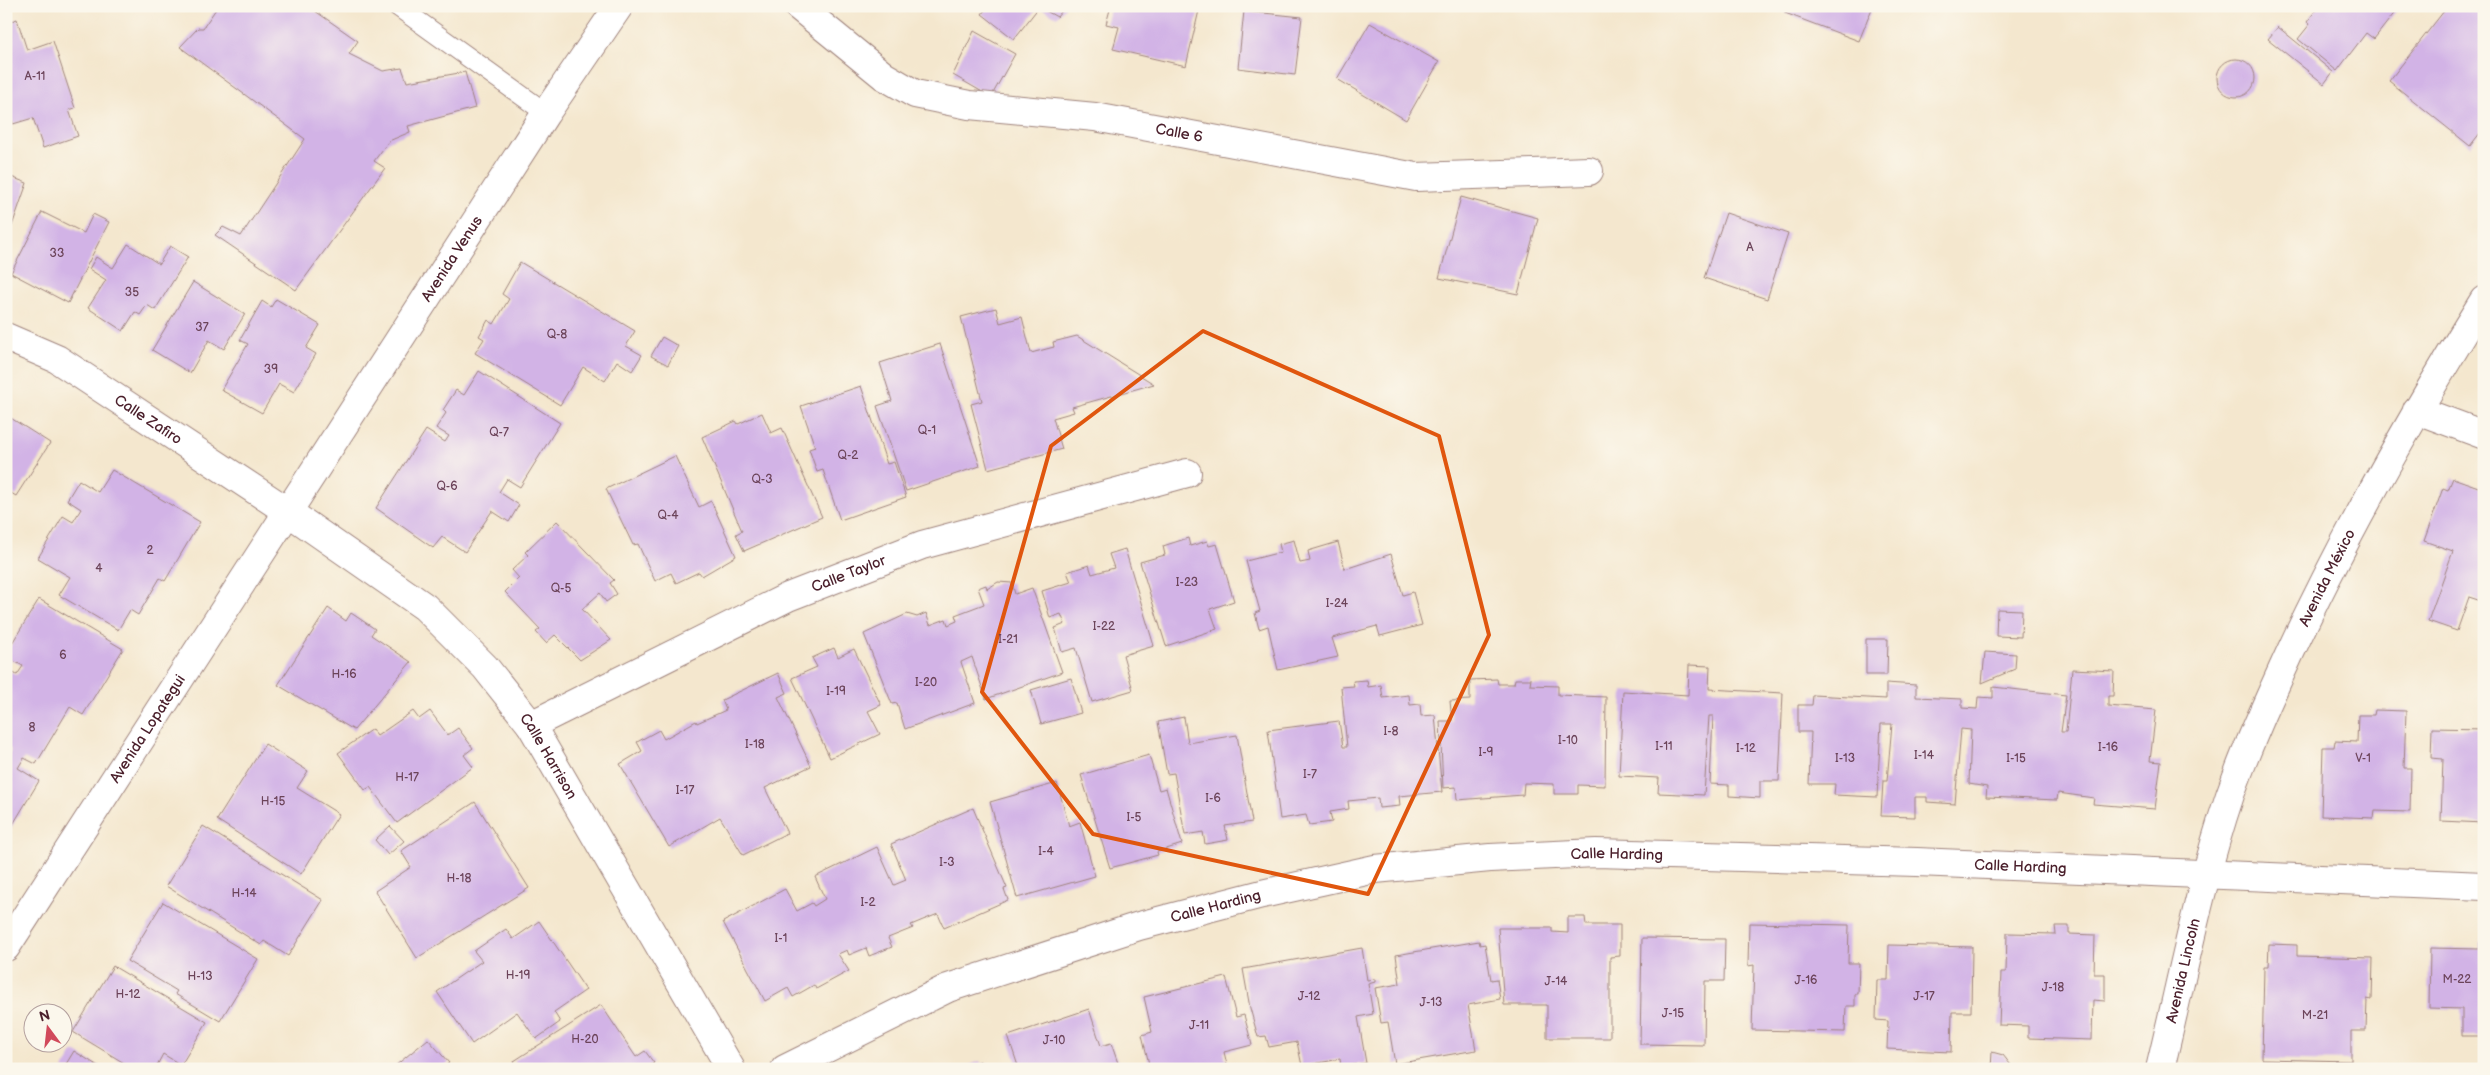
<svg xmlns="http://www.w3.org/2000/svg" width="2490" height="1075" font-family="'Balsamiq Sans',sans-serif">
<style>
.building{fill:#d2b3e6}
.lines{fill:none;stroke-linecap:round;stroke-linejoin:round}
.service-casing{stroke:#9f837c;stroke-width:21}
.minor-casing{stroke:#9f837c;stroke-width:30}
.tertiary-casing{stroke:#9f837c;stroke-width:30}
.service{stroke:#fff;stroke-width:19}
.minor{stroke:#fff;stroke-width:28}
.tertiary{stroke:#fff;stroke-width:28}
.marked{fill:none;stroke:#e0560e;stroke-width:4;stroke-linejoin:round}
.labels{text-anchor:middle;dominant-baseline:central;stroke-width:5;stroke-linejoin:round;paint-order:stroke}
.number-label{font-size:12px;fill:#6c445a}
.street-label{font-size:15px;fill:#4a1f2b;stroke:#fbf7ec}
</style>
<rect width="100%" height="100%" fill="#fbf7ec"/>
<filter id="ink" filterUnits="userSpaceOnUse"><feTurbulence type="fractalNoise" baseFrequency=".02" numOctaves="2"/><feDisplacementMap in="SourceGraphic" scale="10" xChannelSelector="R" yChannelSelector="G"/><feConvolveMatrix kernelMatrix="1 2 1 2 8 2 1 2 1" color-interpolation-filters="sRGB"/></filter>
<filter id="wash" filterUnits="userSpaceOnUse"><feTurbulence type="fractalNoise" baseFrequency=".0096" numOctaves="4" result="noise"/><feDisplacementMap in="SourceGraphic" scale="20" xChannelSelector="R" yChannelSelector="G"/><feGaussianBlur stdDeviation="1.12" result="paint"/><feColorMatrix in="noise" values="0 0 0 0 0 0 0 0 0 0 0 0 0 0 0 0 0 1.4 0 .05"/><feComposite in="paint" operator="in"/></filter>
<g filter="url(#wash)">
<rect width="100%" height="100%" fill="#f4e7ce"/>
<g id="blocks">
<path class="building" d="M218,6H308L358,41L349,54L383,71L402,68L407,82L465,72L475,108L408,126L410,132L389,141L374,161L385,168L296,290L215,235L223,227L241,236L305,139L180,47L198,28H203Z
M897,6H910L906,12Z
M988,6H1066L1057,17L1039,7L1014,39L982,14Z
M1111,6H1200L1186,66L1113,49L1119,27L1106,24Z
M1787,6H1873L1859,41L1785,13Z
M2319,6H2400L2374,39L2366,33L2337,71L2298,39L2310,24L2307,22Z
M2448,6H2484V128L2470,146L2389,81Z
M1244,11L1302,17L1295,75L1238,68Z
M17,19L27,50L53,41L75,108L69,110L78,136L43,148L33,118L13,124L6,103V23Z
M1370,23L1439,62L1406,120L1337,79Z
M2278,27L2333,72L2324,84L2268,39Z
M974,31L1015,54L991,97L953,75Z
M2217 78a19 19 0 1 1 38 0a19 19 0 1 1-38 0Z
M6,175L27,183L7,240H6Z
M1461,197L1538,218L1518,294L1439,278Z
M42,212L84,233L93,214L109,222L68,303L11,273Z
M1726,213L1788,234L1767,299L1704,278Z
M128,244L159,264L170,246L188,257L155,310L147,305L140,315L135,312L123,331L88,308L106,280L89,269L96,257L113,268Z
M520,262L635,331L626,346L642,355L632,371L617,361L605,381L583,367L560,405L475,353L484,339L479,336L488,320L494,324L509,299L502,294Z
M193,282L245,314L224,349L209,340L190,373L152,350Z
M276,299L320,325L306,348L316,354L294,392L279,384L262,413L221,390L248,344L240,340L262,301L271,307Z
M996,308L1000,323L1022,317L1031,353L1054,347L1053,342L1077,336L1154,384L1072,407L1074,412L1053,418L1062,449L988,469L971,404L982,401L961,317Z
M662,337L678,346L668,365L651,356Z
M940,344L980,466L906,491L877,406L892,401L880,363Z
M479,371L560,423L520,487L507,479L499,492L519,505L509,522L492,511L465,552L442,537L433,548L376,508L426,430L445,442L449,436L436,428L446,413L443,410L456,390L464,395Z
M861,386L887,464L894,462L906,497L840,520L823,470L817,472L809,449L815,447L801,406Z
M762,413L771,433L782,428L822,517L744,551L736,534L742,531L702,437L736,421L738,424Z
M6,415L50,443L16,496L6,490Z
M675,456L699,507L711,501L736,556L702,576L699,572L676,583L671,573L655,581L638,544L633,545L606,489Z
M112,470L200,522L165,581L160,578L138,615L130,610L118,630L59,595L70,577L38,558L63,516L73,522L81,509L67,500L79,480L98,492Z
M2453,478L2484,489V602L2469,597L2457,631L2428,621L2453,551L2424,541L2443,488L2448,490Z
M557,521L614,580L610,583L617,594L606,602L600,593L582,609L611,640L580,660L555,635L546,643L536,632L540,629L505,592L519,578L512,570L528,555L525,552Z
M1188,538L1190,546L1207,541L1209,546L1217,544L1234,601L1210,609L1217,629L1166,646L1140,562L1165,555L1163,546Z
M1294,540L1300,563L1310,561L1308,551L1338,542L1345,569L1391,554L1403,595L1413,592L1422,625L1380,636L1377,626L1332,638L1338,657L1278,670L1268,626L1259,629L1255,613L1260,611L1246,561L1281,552L1279,544Z
M1125,549L1154,646L1123,655L1133,690L1092,702L1076,648L1062,652L1055,628L1065,624L1061,614L1050,618L1042,591L1071,582L1067,572L1089,565L1092,574L1114,568L1109,554Z
M998,582L1012,583L1015,594L1032,588L1062,672L986,699L972,657L961,662L975,703L905,729L897,703L892,704L864,634L907,614L917,617L926,613L930,625L946,619L948,625L957,621L955,615L984,604L978,588L986,585L987,589Z
M39,599L123,649L83,715L70,707L36,764L24,758L18,768L39,781L6,836V759L11,750L6,747V669L17,675L23,666L6,657V653Z
M328,608L346,621L351,613L375,629L371,635L411,662L354,730L278,685Z
M1997,609L2022,610L2021,637L1996,636Z
M1866,639H1888L1887,675H1866Z
M834,648L838,657L854,649L881,705L868,711L880,734L830,758L792,678L817,667L812,658Z
M1985,652L2016,654L2015,669L1982,683Z
M1689,665L1710,666L1709,689L1783,693L1779,781H1760V798L1729,796V785L1710,784L1713,716H1709L1704,795L1658,793L1659,778L1619,776L1623,691L1688,695Z
M2072,669L2114,671L2113,696H2108V706L2156,710L2150,761L2161,762L2155,809L2093,804L2094,798L2058,793L2057,800L1986,797L1987,787L1969,784L1971,730L1961,729L1955,804L1927,802V797H1915V817L1881,816L1883,781H1887L1892,724H1881L1877,797L1834,795L1835,784H1809L1811,732H1798V705H1812L1813,695L1886,699V683L1916,685V697L1962,699V708L1977,709L1978,697L1993,698V687L2066,695L2061,732H2066Z
M778,673L787,693L778,697L811,766L765,788L787,833L743,855L720,817L669,847L620,764L642,751L637,742L659,730L664,739L696,721L697,723L726,710L722,700Z
M1071,678L1081,713L1041,724L1031,690Z
M1497,679L1498,684H1514L1515,679H1531L1530,685L1558,686V695L1606,697L1605,786L1578,785V794H1554V784L1524,783L1523,795L1457,800L1456,787L1443,788L1440,721H1452L1450,701L1470,700V680Z
M1367,680L1368,687L1381,685L1383,698L1409,695L1410,705L1420,704L1421,716L1435,715L1442,792L1399,796L1400,806L1379,808L1378,798L1348,801L1349,809L1330,812L1332,822L1309,825L1306,815L1280,819L1268,730L1339,721L1343,747H1347L1341,687L1354,686L1353,681Z
M2375,710L2406,711L2404,768H2411L2410,812L2375,811L2374,818L2321,816L2323,747H2334L2335,741L2357,742L2358,715H2374Z
M413,711L419,719L430,711L448,735L458,728L473,748L464,755L473,767L397,823L370,787L365,790L338,753L372,729L377,736Z
M1184,717L1188,743L1237,735L1252,822L1225,826L1228,840L1205,844L1203,832L1185,835L1174,773L1167,774L1158,722Z
M2432,728L2484,729V823L2441,821L2443,759L2431,758Z
M265,744L308,771L297,788L339,814L301,874L217,820Z
M1149,755L1159,790L1166,788L1182,844L1157,852L1158,855L1110,868L1081,775Z
M1057,783L1069,826L1080,822L1095,876L1017,898L990,802Z
M475,802L529,888L417,958L375,891L411,867L401,851Z
M973,808L1007,888L1004,889L1008,900L944,928L938,914L923,920L911,925L913,928L888,938L892,947L869,956L866,948L849,955L847,950L838,954L849,971L816,989L814,985L793,997L788,988L765,1001L723,922L785,889L797,911L812,903L814,906L825,899L815,877L877,847L894,885L906,880L891,844Z
M203,826L323,900L288,956L264,941L261,945L166,886Z
M390,826L404,841L388,855L375,840Z
M163,902L258,959L220,1021L175,994L177,991L127,961Z
M1568,917H1585L1586,925H1620V956L1610,957V1038H1547V1005H1504L1498,928H1552V932L1568,933Z
M539,921L586,990L554,1012L560,1022L536,1039L517,1012L472,1044L437,992L482,961L474,951L506,929L513,939Z
M1749,923L1849,925L1848,963H1859L1858,994H1855V1006H1846L1845,1032L1752,1030L1754,965L1748,966Z
M2055,926H2069V934L2095,935L2094,974H2105V1001L2093,1000L2092,1040L2028,1038V1026L1999,1025L2001,972H2006L2007,933L2056,934Z
M1642,938L1725,939L1724,981H1705L1704,1045L1640,1044Z
M1479,941L1480,945L1485,944L1491,980L1497,979L1500,999L1468,1005L1476,1050L1395,1064L1388,1022L1381,1023L1375,988L1400,984L1396,955Z
M2480,942H2484V1036H2462V1009L2429,1008L2430,948L2480,949Z
M2269,944L2297,945V956L2373,958L2372,1000L2367,999L2366,1031H2351V1061L2262,1059L2264,967H2268Z
M1889,945L1972,947L1971,1012H1952L1951,1052L1887,1049L1888,1021L1876,1020L1877,980H1888Z
M1362,948L1367,980L1375,979V982L1368,984L1373,1014L1358,1017L1366,1063L1341,1067L1340,1059L1302,1066L1297,1042L1269,1047L1266,1036L1258,1037L1250,1008L1243,969Z
M113,966L207,1022L181,1065L163,1054L155,1069H134L73,1032Z
M1226,977L1236,1017L1244,1015L1252,1045L1224,1052L1228,1069H1162L1161,1066L1150,1068L1142,1035L1152,1032L1144,997Z
M601,1005L636,1057L645,1051L654,1063L645,1069H519L514,1061Z
M1089,1009L1101,1046L1111,1043L1120,1069H1019L1008,1036Z
M428,1039L449,1063L445,1066L447,1069H398L395,1066Z
M74,1051L103,1069H63Z
M1992,1052L2003,1055L2014,1069H1991Z
M980,1061L983,1069H961Z"/>
</g>
</g>
<g filter="url(#ink)">
<use href="#blocks" fill-opacity="0" stroke="#9f837c" stroke-width="1"/>
<g class="lines">
<defs>
<path id="service" d="M397,6L546,113"/>
<g id="minor">
<path id="s1" d="M798,6L884,76L915,94L969,105L1095,117L1416,177L1589,171"/>
<path id="s2" d="M6,337L57,359L287,511L425,607L485,667L531,725L731,1069"/>
<path d="M2417,410L2484,435"/>
<path id="s3" d="M531,725L788,597L922,545L1187,473"/>
<path id="s4" d="M785,1069L948,988L1139,926L1262,894L1375,869L1490,858L1596,853L1917,862L2484,886"/>
<path id="s5" d="M2160,1069C2182,978 2200,884 2230,795C2247,747 2268,701 2289,655C2346,532 2413,415 2484,300"/>
</g>
<g id="tertiary">
<path id="s6" d="M6,947L546,113L619,6"/>
</g>
</defs>
<use href="#service" class="service-casing"/>
<use href="#minor" class="minor-casing"/>
<use href="#tertiary" class="tertiary-casing"/>
<use href="#service" class="service"/>
<use href="#minor" class="minor"/>
<use href="#tertiary" class="tertiary"/>
</g>
</g>
<path class="marked" d="M1203,331L1439,436L1489,635L1368,894L1093,834L982,692L1051,446Z"/>
<g class="labels">
<g class="number-label">
<text x="35" y="76">A-11</text>
<text x="1750" y="247">A</text>
<text x="57" y="253">33</text>
<text x="132" y="292">35</text>
<text x="202" y="327">37</text>
<text x="557" y="334">Q-8</text>
<text x="271" y="369">39</text>
<text x="927" y="430">Q-1</text>
<text x="499" y="432">Q-7</text>
<text x="848" y="455">Q-2</text>
<text x="762" y="479">Q-3</text>
<text x="447" y="486">Q-6</text>
<text x="668" y="515">Q-4</text>
<text x="150" y="550">2</text>
<text x="99" y="568">4</text>
<text x="1187" y="582">I-23</text>
<text x="561" y="588">Q-5</text>
<text x="1337" y="603">I-24</text>
<text x="1104" y="626">I-22</text>
<text x="1008" y="639">I-21</text>
<text x="63" y="655">6</text>
<text x="344" y="674">H-16</text>
<text x="926" y="682">I-20</text>
<text x="836" y="691">I-19</text>
<text x="32" y="727">8</text>
<text x="1391" y="731">I-8</text>
<text x="1568" y="740">I-10</text>
<text x="755" y="744">I-18</text>
<text x="1664" y="746">I-11</text>
<text x="2108" y="747">I-16</text>
<text x="1746" y="748">I-12</text>
<text x="1486" y="752">I-9</text>
<text x="1924" y="755">I-14</text>
<text x="1845" y="758">I-13</text>
<text x="2016" y="758">I-15</text>
<text x="2363" y="758">V-1</text>
<text x="1310" y="774">I-7</text>
<text x="407" y="777">H-17</text>
<text x="685" y="790">I-17</text>
<text x="1213" y="798">I-6</text>
<text x="273" y="801">H-15</text>
<text x="1134" y="817">I-5</text>
<text x="1046" y="851">I-4</text>
<text x="947" y="862">I-3</text>
<text x="459" y="878">H-18</text>
<text x="244" y="893">H-14</text>
<text x="868" y="902">I-2</text>
<text x="781" y="938">I-1</text>
<text x="518" y="975">H-19</text>
<text x="200" y="976">H-13</text>
<text x="2457" y="979">M-22</text>
<text x="1806" y="980">J-16</text>
<text x="1556" y="981">J-14</text>
<text x="2053" y="987">J-18</text>
<text x="128" y="994">H-12</text>
<text x="1309" y="996">J-12</text>
<text x="1924" y="996">J-17</text>
<text x="1431" y="1002">J-13</text>
<text x="1673" y="1013">J-15</text>
<text x="2315" y="1015">M-21</text>
<text x="1199" y="1025">J-11</text>
<text x="585" y="1039">H-20</text>
<text x="1054" y="1040">J-10</text>
</g>
<g class="street-label">
<text stroke="none"><textPath href="#s1" startOffset="414">Calle 6</textPath></text>
<text stroke="none"><textPath href="#s6" startOffset="820">Avenida Venus</textPath></text>
<text stroke="none"><textPath href="#s2" startOffset="165">Calle Zafiro</textPath></text>
<text stroke="none"><textPath href="#s3" startOffset="352">Calle Taylor</textPath></text>
<text stroke="none"><textPath href="#s5" startOffset="521">Avenida México</textPath></text>
<text stroke="none"><textPath href="#s6" startOffset="260">Avenida Lopategui</textPath></text>
<text stroke="none"><textPath href="#s2" startOffset="694">Calle Harrison</textPath></text>
<text stroke="none"><textPath href="#s4" startOffset="868">Calle Harding</textPath></text>
<text stroke="none"><textPath href="#s4" startOffset="1272">Calle Harding</textPath></text>
<text stroke="none"><textPath href="#s4" startOffset="462">Calle Harding</textPath></text>
<text stroke="none"><textPath href="#s5" startOffset="101">Avenida Lincoln</textPath></text>
</g>
</g>
<rect width="2490" height="1075" fill="none" stroke="#fbf7ec" stroke-width="25"/>
<g transform="translate(48 1028) rotate(345)"><circle r="24" fill="#fbf7ec" stroke="#b4a19f"/>
<path d="M0-4L9 19L0 12L-9 19Z" fill="#d1495b"/>
<text y="-8" font-size="14" font-weight="bold" text-anchor="middle" fill="#4a1f2b">N</text>
</g>
</svg>
